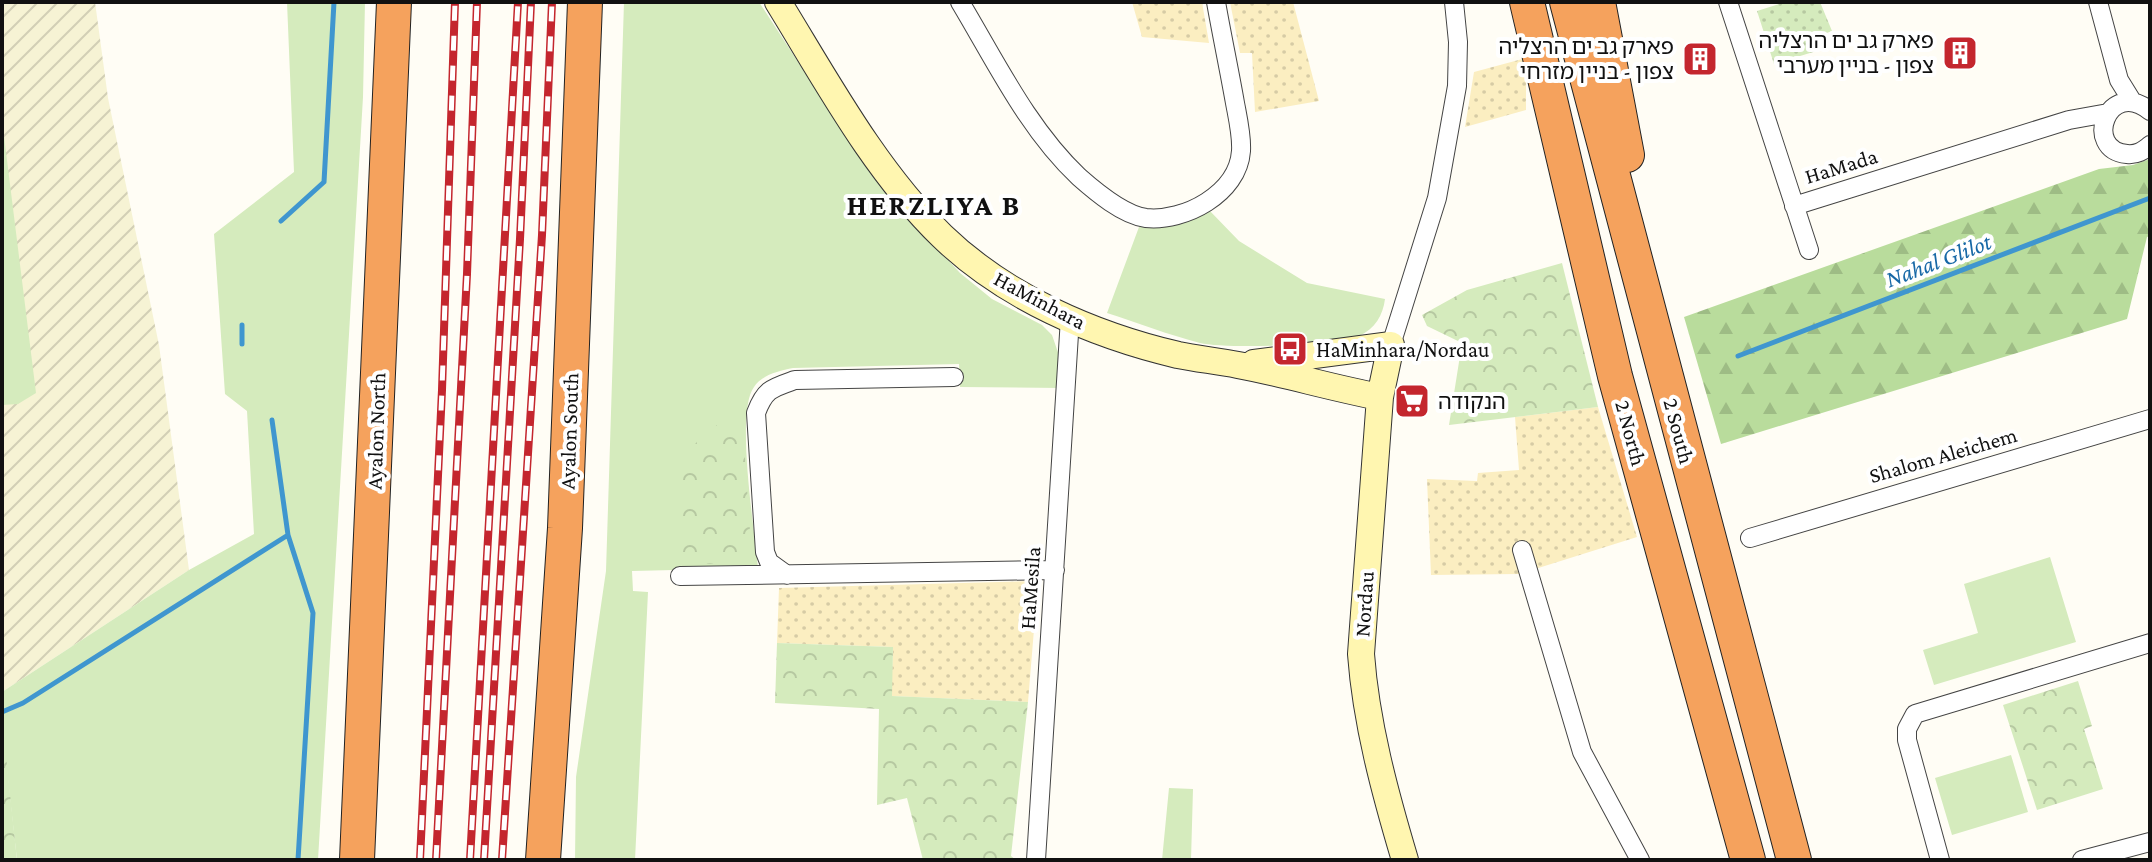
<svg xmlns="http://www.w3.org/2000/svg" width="2152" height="862" font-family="'Crimson Pro','Noto Sans Hebrew',serif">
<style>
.farmland{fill:url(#farmland-furrows)}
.grass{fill:#d5ebbd}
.forest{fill:url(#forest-firs)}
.sand{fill:url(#sand-dots)}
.park{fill:url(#park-crowns)}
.garden{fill:url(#garden-dots)}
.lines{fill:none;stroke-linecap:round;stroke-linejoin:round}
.stream{stroke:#3f96cf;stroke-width:5}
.street-casing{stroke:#444;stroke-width:20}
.secondary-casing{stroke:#333;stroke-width:28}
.highway-casing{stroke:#222;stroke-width:36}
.street{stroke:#fff;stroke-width:18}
.secondary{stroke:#fff6b0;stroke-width:26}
.highway{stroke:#f5a25d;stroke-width:34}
.rail-casing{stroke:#c4262e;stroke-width:8}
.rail{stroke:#fff;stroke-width:5;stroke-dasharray:15;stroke-linecap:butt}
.labels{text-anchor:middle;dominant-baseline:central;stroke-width:8;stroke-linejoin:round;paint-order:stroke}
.poi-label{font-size:22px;fill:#111;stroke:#fff;text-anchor:end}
.street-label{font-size:22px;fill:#111;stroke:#fff}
.water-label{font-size:24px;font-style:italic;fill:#1768a6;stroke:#fff}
.district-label{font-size:30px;font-weight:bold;letter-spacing:2px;fill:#111;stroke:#fff}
</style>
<defs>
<pattern id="farmland-furrows" width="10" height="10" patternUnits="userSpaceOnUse" patternTransform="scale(2)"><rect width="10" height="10" fill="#f6f3d4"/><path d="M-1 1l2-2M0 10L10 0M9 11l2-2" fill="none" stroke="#d2cfb5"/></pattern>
<pattern id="forest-firs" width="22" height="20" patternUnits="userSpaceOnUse" patternTransform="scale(2)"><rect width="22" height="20" fill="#b9dc9c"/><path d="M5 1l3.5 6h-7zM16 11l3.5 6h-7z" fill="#9ebc85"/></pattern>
<pattern id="sand-dots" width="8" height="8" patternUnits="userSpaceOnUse" patternTransform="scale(2)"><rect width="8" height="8" fill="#fbeec1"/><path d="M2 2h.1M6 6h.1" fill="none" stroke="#d6cba5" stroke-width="1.8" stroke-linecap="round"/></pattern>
<pattern id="park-crowns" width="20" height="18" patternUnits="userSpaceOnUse" patternTransform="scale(2)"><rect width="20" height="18" fill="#d5ebbd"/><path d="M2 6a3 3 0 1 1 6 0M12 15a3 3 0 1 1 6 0" fill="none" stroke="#b6c8a1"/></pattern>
<pattern id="garden-dots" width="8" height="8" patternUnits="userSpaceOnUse" patternTransform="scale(2)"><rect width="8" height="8" fill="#d5ebbd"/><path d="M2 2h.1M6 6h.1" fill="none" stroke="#b6c8a1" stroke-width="1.8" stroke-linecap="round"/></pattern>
</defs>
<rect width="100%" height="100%" fill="#fffdf5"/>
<path class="farmland" d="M2,2H95L108,98L159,345L189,570L2,692Z"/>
<path class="grass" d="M287,2H365L363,97L318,860H17L2,726V692L189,570L254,534L247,411L225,394L214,234L294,172Z
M624,2H759L873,177L960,273L992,299L1042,325L1052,335L1062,364L1061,388L960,387L959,364L793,368C779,371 763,374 754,387C735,412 755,532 758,568L632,571L633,591L648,592L635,860H575L576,777L606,571Z
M2,120L36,393L18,404L2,405Z
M1209,210L1239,241L1307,283L1385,299C1383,315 1375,329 1359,336C1337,346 1225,349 1200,343C1169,335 1138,323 1107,313L1139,227C1166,229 1185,223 1209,210Z
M2050,557L2076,642L1934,685L1923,650L1978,633L1964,584Z
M2011,755L2028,812L1952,835L1935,778Z
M1169,788L1193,789L1191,860H1162Z"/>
<path class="forest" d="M2150,159V236L2147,237L2127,319L1721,444L1684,317L2099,169L2133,165Z"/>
<path class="sand" d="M1132,2H1202L1209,43L1142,37Z
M1230,2H1293L1319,101L1255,112L1252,53H1240Z
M1526,58V110L1465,127L1474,72Z
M1598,407L1637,537L1519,574L1431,575L1427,479L1477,481L1478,473L1519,470L1515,417Z
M1038,581L1028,702L891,696L893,647L777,643L779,588Z"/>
<path class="park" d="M1562,263L1598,407L1449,425L1462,343L1427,326L1422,315L1467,290Z
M742,413L752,562L676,565L680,465L701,436L732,415Z
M777,643L893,647L892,696L1028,702L1011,856L1016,860H923L907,798L877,805L879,709L775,703Z
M2078,681L2092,726L2084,729L2103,789L2037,810L2003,705Z
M2,726L3,727L17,860H2Z"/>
<path class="garden" d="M1786,2H1820L1832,31L1819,36L1823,49L1774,64L1757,11Z"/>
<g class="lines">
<path class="stream" d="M281,221L324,182L334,2
M242,325V344
M1738,356L2150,198
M272,420L288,535L313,613L298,860
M2,712L23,703L288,535"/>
<defs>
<path id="street" d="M960,2C996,62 1028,129 1079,177C1096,192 1123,215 1146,218C1184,222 1238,194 1241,151C1242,136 1238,119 1235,103C1229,69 1222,36 1216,2
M1728,2L1809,250
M2098,2L2119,80L2132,101
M2150,111C2108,77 2082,150 2127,154C2137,155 2143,151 2150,145
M1794,206L2069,120L2108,113
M1391,345L1437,198L1457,86L1458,42L1454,2
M1750,538L2150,419
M1522,550L1582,752L1640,860
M787,575L769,562L765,552L756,413C765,389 772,388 795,380L954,377
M680,576L1055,570
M1036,860L1070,318
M1940,860L1907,740V729L1915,714L2150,643
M2082,860L2150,842"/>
<path id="secondary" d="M778,2C826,80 875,171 942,236C1005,297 1093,335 1178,355C1198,359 1218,361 1238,365C1286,374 1332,388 1380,397
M1254,363L1391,345L1380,397L1361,654C1366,723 1385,793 1405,860"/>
<path id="highway" d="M1527,2L1615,376L1748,860
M1567,2L1794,860
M1598,2L1627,155
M357,860L394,2
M543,860L565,528L585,2"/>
</defs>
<use href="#street" class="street-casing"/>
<use href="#secondary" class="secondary-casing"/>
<use href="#highway" class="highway-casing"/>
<use href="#street" class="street"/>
<use href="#secondary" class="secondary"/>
<use href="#highway" class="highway"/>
<defs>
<path id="rail" d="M420,860L442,390L455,2
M436,860L467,274L477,2
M470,860L518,2
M484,860L520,239L531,2
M502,860L542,235L552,2"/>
</defs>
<use href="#rail" class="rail-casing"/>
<use href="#rail" class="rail"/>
</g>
<defs>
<symbol id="building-square" viewBox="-11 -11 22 22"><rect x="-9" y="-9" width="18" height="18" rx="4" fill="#c4262e" stroke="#fff"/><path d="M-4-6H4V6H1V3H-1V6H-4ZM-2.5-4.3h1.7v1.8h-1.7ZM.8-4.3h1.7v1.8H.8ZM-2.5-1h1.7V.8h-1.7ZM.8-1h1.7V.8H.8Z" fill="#fff"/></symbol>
<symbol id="bus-square" viewBox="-11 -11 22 22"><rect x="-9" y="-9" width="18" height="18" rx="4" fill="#c4262e" stroke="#fff"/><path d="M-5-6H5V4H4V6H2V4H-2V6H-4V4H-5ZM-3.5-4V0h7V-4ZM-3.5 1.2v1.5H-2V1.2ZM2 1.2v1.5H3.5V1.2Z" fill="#fff"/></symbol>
<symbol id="supermarket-square" viewBox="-11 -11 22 22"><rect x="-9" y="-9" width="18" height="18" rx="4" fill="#c4262e" stroke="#fff"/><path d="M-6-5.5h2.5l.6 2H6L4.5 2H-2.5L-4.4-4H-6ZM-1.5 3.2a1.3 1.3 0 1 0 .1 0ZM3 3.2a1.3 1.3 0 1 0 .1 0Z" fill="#fff"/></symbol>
</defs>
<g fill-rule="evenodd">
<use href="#building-square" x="1940" y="33" width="40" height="40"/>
<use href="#building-square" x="1680" y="39" width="40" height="40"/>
<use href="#bus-square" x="1270" y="329" width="40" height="40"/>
<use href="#supermarket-square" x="1392" y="381" width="40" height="40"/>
</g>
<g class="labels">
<g class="poi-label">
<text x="1934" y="40">פארק גב ים הרצליה<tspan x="1934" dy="25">צפון - בניין מערבי</tspan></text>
<text x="1674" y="46">פארק גב ים הרצליה<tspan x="1674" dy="25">צפון - בניין מזרחי</tspan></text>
<text x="1316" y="349" text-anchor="start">HaMinhara/Nordau</text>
<text x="1438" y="401" text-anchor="start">הנקודה</text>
</g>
<g class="street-label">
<text transform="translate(1841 166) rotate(-17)">HaMada</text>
<text transform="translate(1040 300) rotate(28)">HaMinhara</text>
<text transform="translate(376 431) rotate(-88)">Ayalon North</text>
<text transform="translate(569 431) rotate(-88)">Ayalon South</text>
<text transform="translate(1679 431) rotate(75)">2 South</text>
<text transform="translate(1631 433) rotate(75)">2 North</text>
<text transform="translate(1943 455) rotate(-16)">Shalom Aleichem</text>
<text transform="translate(1030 588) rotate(-86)">HaMesila</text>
<text transform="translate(1364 604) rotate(-86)">Nordau</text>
</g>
<g class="water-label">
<text transform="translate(1938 260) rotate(-21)">Nahal Glilot</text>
</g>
<g class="district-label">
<text x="934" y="204">HERZLIYA B</text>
</g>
</g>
<rect width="2152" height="862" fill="none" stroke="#111111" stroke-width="8"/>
</svg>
